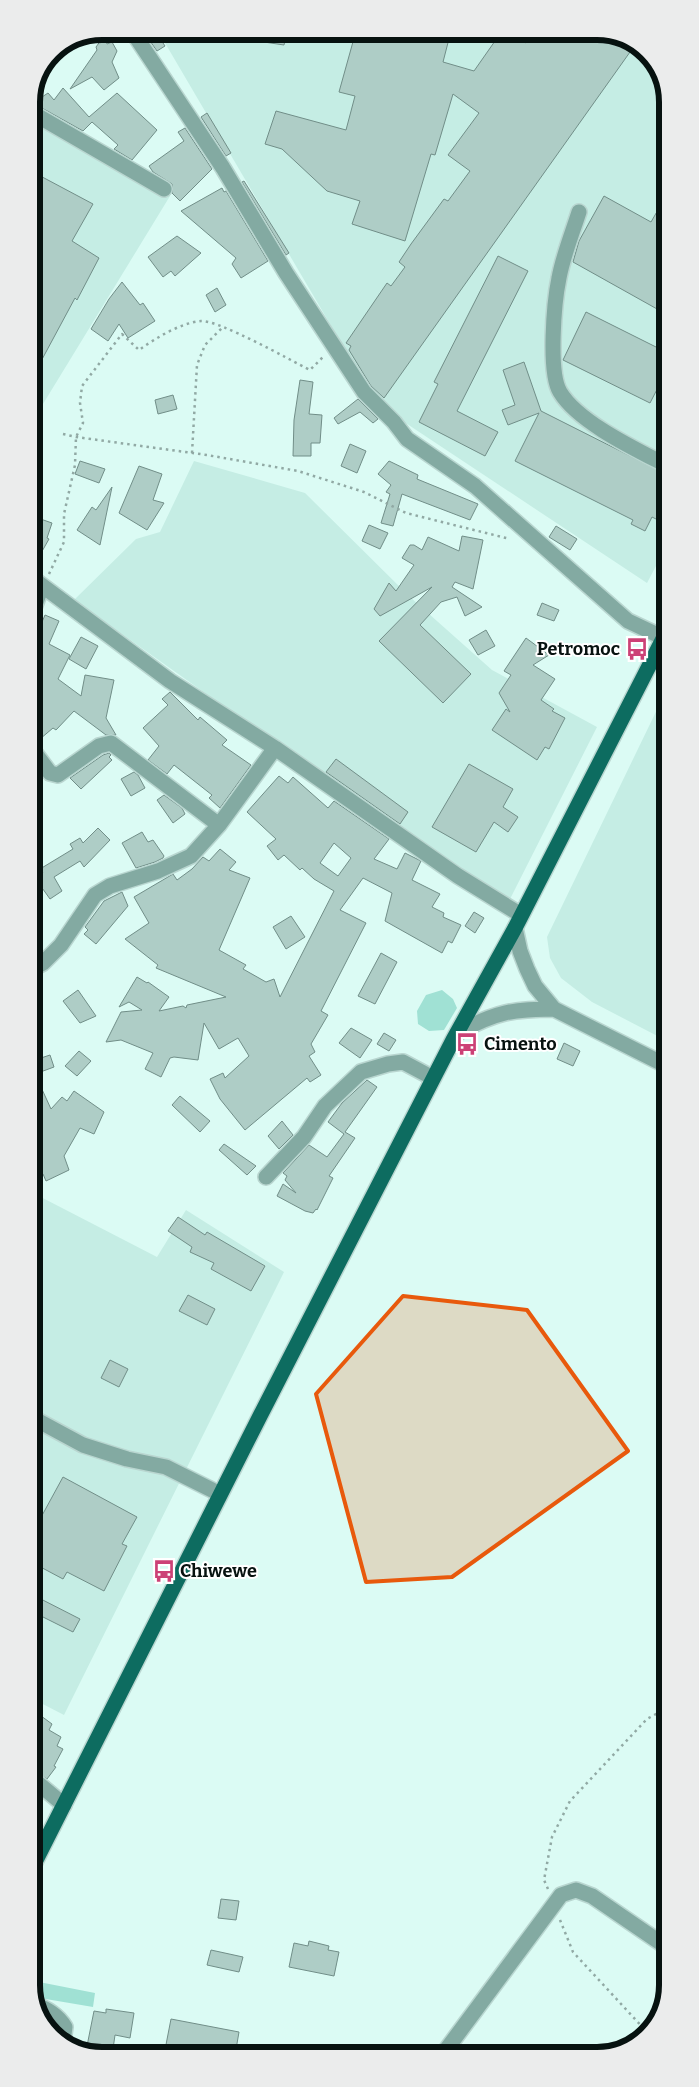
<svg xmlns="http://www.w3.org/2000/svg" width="699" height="2087" font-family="Bitter,serif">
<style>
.built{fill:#c5ede4}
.green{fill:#a0e1d4}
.building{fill:#aecdc6;stroke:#718e88;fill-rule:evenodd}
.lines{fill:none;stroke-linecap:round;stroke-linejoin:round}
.minor-casing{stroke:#b9d6d0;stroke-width:18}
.major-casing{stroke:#b9d6d0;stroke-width:18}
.path{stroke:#91a9a4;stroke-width:2.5;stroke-dasharray:2.5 4;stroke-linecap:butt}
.minor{stroke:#83aaa2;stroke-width:15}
.major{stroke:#0d6c60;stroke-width:15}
.marked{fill:#e8590c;fill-opacity:0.2;stroke:#e8590c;stroke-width:4;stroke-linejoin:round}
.labels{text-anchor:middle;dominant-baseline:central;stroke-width:4;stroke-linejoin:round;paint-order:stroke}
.poi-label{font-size:18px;font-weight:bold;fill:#071210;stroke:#fff;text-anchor:start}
.rim{fill:none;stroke:#071210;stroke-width:6}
</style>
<rect width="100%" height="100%" fill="#dbfbf4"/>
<path class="built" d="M158,31H602L643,49L665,84L666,547L647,583L377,404Z
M31,116L170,196L32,422Z
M194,461L305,493L410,597L492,670L597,727L506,907L74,600L136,539L160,532Z
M666,691L667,1041L592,1002L561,978L550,958L547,937Z
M33,1193L157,1257L186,1210L284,1272L64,1715L33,1699Z"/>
<path class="green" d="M442,990L453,999L457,1008L444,1030L429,1031L418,1024L417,1011L426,995Z
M34,1981L95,1993L93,2007L40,1998L34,1994Z"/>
<path class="building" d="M143,31H155L165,46L157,51Z
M238,31H287L284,45L237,38Z
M356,31H451L443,62L474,71L502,31H510L526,43L534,31H602L635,45L384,398L371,386L349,350L351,346L346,343L387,283L391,286L405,267L399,262L411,244L444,199L448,201L470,171L448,155L479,113L453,94L435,155L431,154L405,241L352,224L360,201L327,191L282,149L265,144L276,111L346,130L355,96L339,92Z
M104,36L107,44L112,42L117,51L112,62L119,78L104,90L92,77L70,89L97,50L96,47Z
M63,88L89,117L117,93L157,130L132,160L114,149L118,145L92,122L83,131L33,103L48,93L54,100Z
M207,113L231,153L226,156L201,117Z
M185,128L212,169L180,201L172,193V184L153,172L149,166L184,141L178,132Z
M31,171L93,204L72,241L99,258L77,300L75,298L32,378Z
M244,181L289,253L286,255L242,182Z
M222,188L224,192L226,191L268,261L241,278L232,264L236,258L181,211Z
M604,196L651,222L666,196V314L573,262L579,241Z
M177,236L201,253L175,276L171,271L163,277L148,257Z
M498,256L528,271L457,411L498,432L485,456L419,422L438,384L434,382Z
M122,282L140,305L143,303L155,321L128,338L119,324L108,341L91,329L109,299Z
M217,288L226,305L215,312L206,295Z
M586,312L666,352V372L650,403L563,360Z
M524,362L541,411L666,474V524L652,517L645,531L631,524L633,520L515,461L539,413L508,425L502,410L515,405L503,370Z
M300,380L313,382L309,414L322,415L320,443H311V456H293L294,420Z
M173,395L177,409L158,414L155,400Z
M358,399L378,419L373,423L360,412L338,424L334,418Z
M350,444L366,451L357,473L341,466Z
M80,461L105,469L99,483L75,474Z
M389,461L418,475L417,479L478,504L470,520L402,494L393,526L381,523L390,494L386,492L391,485L378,474Z
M139,466L162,474L153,500L164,503L147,530L119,513Z
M112,487L100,545L77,530L92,507L96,510Z
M32,516L52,523L47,538L49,539L32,569Z
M369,525L388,533L380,549L362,541Z
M556,526L577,539L570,550L549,537Z
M462,536L483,540L473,589L455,582L452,587L482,607L465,616L457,597L441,602L420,625L471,674L443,703L379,641L432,587L380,616L374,609L389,583L396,591L414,565L402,558L410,545H414L422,550L428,537L459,551Z
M542,603L559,610L554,621L537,615Z
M45,615L59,621L49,644L70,655L58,679L81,696L85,675L114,680L106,718L116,735H106L74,711L56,730L53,728L40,739L32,730V645Z
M486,630L495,646L478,655L469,640Z
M81,637L98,646L86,669L69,659Z
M526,638L549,655L533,665L555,679L541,700L554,709L552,711L565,718L549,749L545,747L537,760L492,730L506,709L510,712L499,693L511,675L504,671Z
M170,692L198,720L200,717L227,740L222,745L251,765L220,808L209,798L212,795L174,765L167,774L148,760L159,746L143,728L168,705L162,699Z
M109,753L111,755L109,757L112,760L81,789L70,778L103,755Z
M336,759L408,812L400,824L326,772Z
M469,764L513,789L503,807L518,817L508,832L494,822L476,852L432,827Z
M134,772L138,775L145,788L131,796L121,779Z
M279,776L288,783L293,777L328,808L334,801L389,839L374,859L397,869L405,853L421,861L412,880L440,894L432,907L444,913L443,917L461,925L452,943L448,941L442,953L385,921L392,893L363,878L340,910L366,923L321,1011L328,1015L311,1044L315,1052L309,1056L321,1075L310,1082L307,1078L245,1130L220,1099L210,1079L223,1073L225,1078L249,1056L238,1038L219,1049L204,1023L198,1060L174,1057L170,1058L161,1077L145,1069L153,1053L121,1040L106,1042L121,1012L142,1010L129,1002L119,1007L137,977L147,983L148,982L169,997L159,1011L183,1006L186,1008L187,1005L226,997L156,968L158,965L125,939L149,923L134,897L173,874L177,880L192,869L203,857L209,861L220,849L236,862L229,870L250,878L219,950L246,965L243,969L266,982L274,979L280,997L334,891L314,879L302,868L300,870L284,855L278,860L267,846L276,839L247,812ZM334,843L351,858L338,876L320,863Z
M164,795L182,808L185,814L173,823L157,800Z
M98,828L110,840L84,867L80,861L54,877L62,891L50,899L35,878L43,873L40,869L73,849L70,844L80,838L83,843Z
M142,832L148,842L153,840L164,856L163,858L155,862L136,868L122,843Z
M122,892L128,906L96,944L84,934L88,930L85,927L104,901Z
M474,912L484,918L475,933L465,926Z
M291,916L305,937L286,949L273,927Z
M381,953L397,962L375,1004L358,996Z
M78,990L96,1016L80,1023L63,1001Z
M351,1028L372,1040L360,1058L339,1043Z
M384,1033L396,1040L389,1051L377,1044Z
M564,1043L580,1051L573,1066L557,1059Z
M79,1051L91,1061L77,1076L65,1066Z
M50,1055L54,1067L35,1074L51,1109L62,1097L67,1101L74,1091L104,1112L94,1134L80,1128L64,1156L69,1170L46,1181L43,1174L38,1176L33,1162L32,1061Z
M367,1080L377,1087L345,1132L355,1138L329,1176L333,1178L317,1210L316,1209L313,1213L305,1211L277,1196L283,1184L296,1193L285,1180L287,1176L283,1173L309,1145L327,1157L344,1134L328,1122L342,1103Z
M180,1096L210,1121L200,1132L172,1105Z
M282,1121L293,1135L279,1149L268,1136Z
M224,1144L256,1166L247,1175L219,1150Z
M178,1217L205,1235L207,1232L265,1266L251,1291L211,1269L214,1263L190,1252L192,1247L168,1231Z
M188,1295L215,1309L207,1325L179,1311Z
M110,1360L128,1369L119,1387L101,1378Z
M63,1477L137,1517L122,1544L127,1546L104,1591L67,1572L63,1579L33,1563V1532Z
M33,1595L80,1619L73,1632L33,1612Z
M33,1710L52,1724L49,1730L61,1737L57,1746L63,1749L54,1766L56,1767L47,1779L33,1770Z
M221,1899L239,1901L236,1920L218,1918Z
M309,1941L329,1946L328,1950L339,1952L334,1976L289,1967L294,1943L308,1946Z
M211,1950L243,1957L239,1972L207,1965Z
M106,2009L134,2013L130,2038L115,2035L112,2056H97L86,2051L94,2011L106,2013Z
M171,2019L239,2032L235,2055H164Z"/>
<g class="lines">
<defs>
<path id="minor" d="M132,31L223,168L286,273L364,392L394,422L407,439L475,486L628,621L664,638
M31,112L164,189
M579,212C572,234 563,256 559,278C554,302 548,372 560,392C578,422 635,449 666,465
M32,578L170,681L275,748L458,876L521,915
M32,613L42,586
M32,749L50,773L58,775L99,746L111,743L219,825
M515,928L520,951L527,969L535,986L554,1009L667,1066
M32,969L43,963L61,945L95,895L110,886L158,871L191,856L219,825L275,748
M459,1032C496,1012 513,1009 554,1009
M266,1177L304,1137L325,1106L361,1072L388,1064L403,1062L433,1078
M33,1418L83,1445L127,1459L166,1467L220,1494
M33,1779L64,1805
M34,2004C47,2009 58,2015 65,2027L63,2041
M443,2054L561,1895L576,1890L592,1896L668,1948"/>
<path id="major" d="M33,1866L260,1416L453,1040L515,928L666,633"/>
</defs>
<use href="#minor" class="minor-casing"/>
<use href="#major" class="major-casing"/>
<path class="path" d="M63,434L76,437L207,455L298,471L364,492L406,513L510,539
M192,453L197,365L205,345L223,327
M49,574L64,542V514L75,465L76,437L83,423L80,403L82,386L122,334L139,350C156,338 180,323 201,321C219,320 290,360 310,370L324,356
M548,1889L544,1880L552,1837L570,1801L647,1719L665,1709H667
M560,1920L573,1952L647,2032"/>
<use href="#minor" class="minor"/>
<use href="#major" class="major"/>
</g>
<path class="marked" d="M403,1296L527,1310L628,1451L452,1577L366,1582L316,1394Z"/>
<defs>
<symbol id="bus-bare" viewBox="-9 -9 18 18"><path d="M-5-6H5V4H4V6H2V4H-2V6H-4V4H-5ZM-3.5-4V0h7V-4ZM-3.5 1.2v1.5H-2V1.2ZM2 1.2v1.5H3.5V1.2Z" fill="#cc4176" stroke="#fff" stroke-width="2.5" paint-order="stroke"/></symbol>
</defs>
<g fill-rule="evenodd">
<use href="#bus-bare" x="621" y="633" width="32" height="32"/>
<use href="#bus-bare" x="451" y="1028" width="32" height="32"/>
<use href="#bus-bare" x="148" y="1555" width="32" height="32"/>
</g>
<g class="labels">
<g class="poi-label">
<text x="620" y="649" text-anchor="end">Petromoc</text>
<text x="484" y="1044">Cimento</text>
<text x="180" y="1571">Chiwewe</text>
</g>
</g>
<path d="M0 0H699V2087H0ZM102 40H597A62 62 0 0 1 659 102V1985A62 62 0 0 1 597 2047H102A62 62 0 0 1 40 1985V102A62 62 0 0 1 102 40Z" fill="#ebecec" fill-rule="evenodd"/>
<path class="rim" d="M102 40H597A62 62 0 0 1 659 102V1985A62 62 0 0 1 597 2047H102A62 62 0 0 1 40 1985V102A62 62 0 0 1 102 40Z"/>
</svg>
